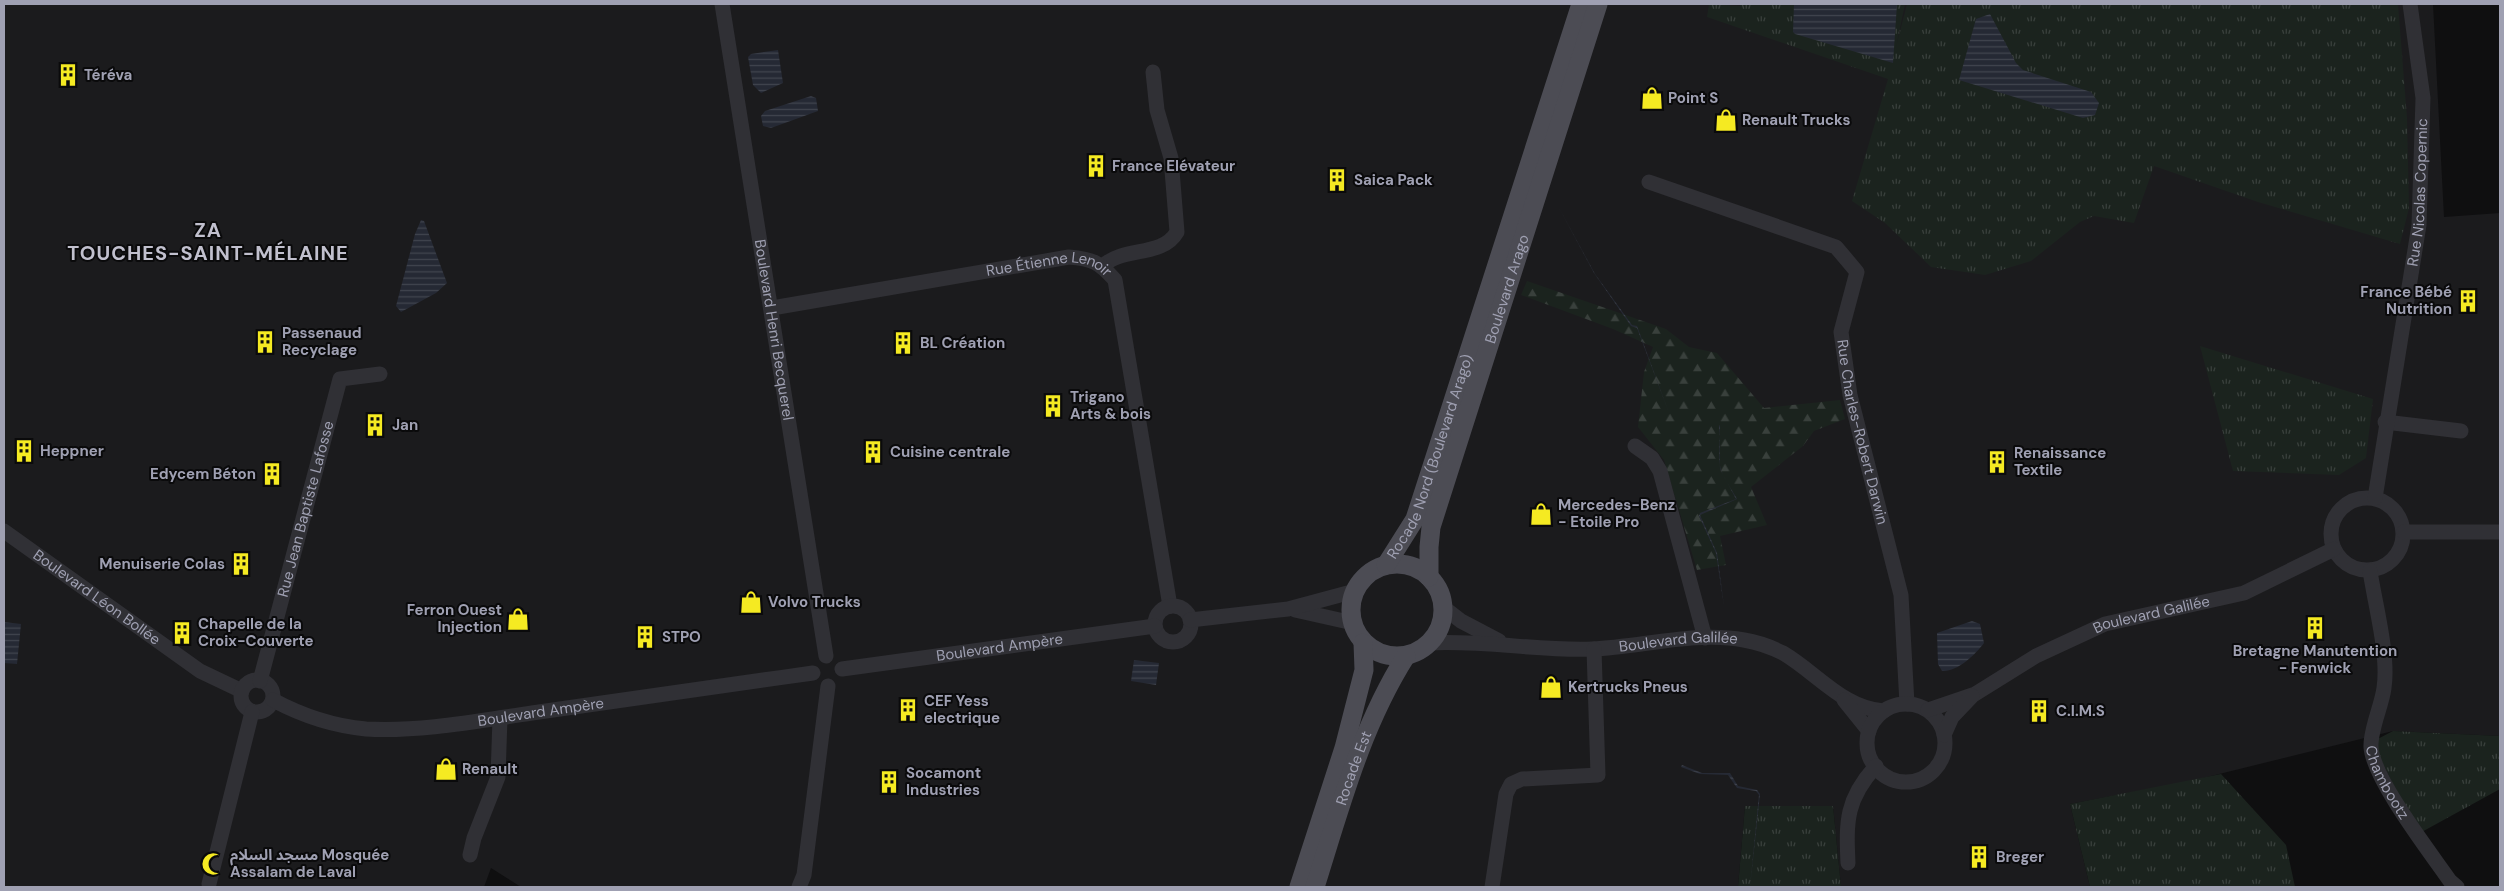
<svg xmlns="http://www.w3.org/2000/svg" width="2504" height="891" font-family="'DM Sans','Noto Sans Arabic',sans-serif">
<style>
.built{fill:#1b1b1d}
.grass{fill:url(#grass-tufts)}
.forest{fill:url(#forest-firs)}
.water{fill:url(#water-rules)}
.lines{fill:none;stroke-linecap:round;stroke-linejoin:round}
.minor{stroke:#303035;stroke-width:15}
.major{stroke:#4c4c54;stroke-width:19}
.labels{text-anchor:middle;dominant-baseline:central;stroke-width:4;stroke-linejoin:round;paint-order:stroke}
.poi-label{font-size:15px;font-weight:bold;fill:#9fa0b2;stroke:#0a0a0b;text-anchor:start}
.street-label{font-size:15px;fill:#9fa0b2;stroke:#0a0a0b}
.district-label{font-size:20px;font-weight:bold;letter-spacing:1px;fill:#c1c0ce;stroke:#0a0a0b}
</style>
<defs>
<pattern id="grass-tufts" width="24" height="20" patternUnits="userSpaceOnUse" patternTransform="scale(1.25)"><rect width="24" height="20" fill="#1b231e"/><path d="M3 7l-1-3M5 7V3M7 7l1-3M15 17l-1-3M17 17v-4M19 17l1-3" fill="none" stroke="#39403c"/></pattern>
<pattern id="forest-firs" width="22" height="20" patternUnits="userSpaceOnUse" patternTransform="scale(1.25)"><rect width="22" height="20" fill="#1b231e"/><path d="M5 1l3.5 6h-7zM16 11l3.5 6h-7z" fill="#39403c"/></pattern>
<pattern id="water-rules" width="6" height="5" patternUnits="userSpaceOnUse" patternTransform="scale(1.25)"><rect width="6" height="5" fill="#252934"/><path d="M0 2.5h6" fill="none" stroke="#41454f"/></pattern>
</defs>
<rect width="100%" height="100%" fill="#0f0f10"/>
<path class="built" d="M4,4H2433L2444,217L2500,213V736L2393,731L2191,781L2070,804L2090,887H1841L1833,806H1745L1738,887H521L491,868L484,887H4Z"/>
<path class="grass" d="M1709,4L1740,6L1741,4H1905L1896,47L1907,4H2398L2407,118L2409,208L2400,244L2258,202L2154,166L2134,223L2094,216L2080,222L2031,261L1985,275L1931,267L1885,223L1852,201L1888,79L1707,17Z
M2200,346L2373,399L2366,458L2339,475L2233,471Z
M2393,731L2500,736V789L2418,834L2372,742Z
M2221,774L2286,845L2295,887H2090L2070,804Z
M1745,806H1833L1841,887H1738Z"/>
<path class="forest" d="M1527,281L1666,329L1689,347L1717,353L1764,408L1840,400L1845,419L1814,431L1803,446L1751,487L1767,525L1720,536L1726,565L1697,570L1664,460L1638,427L1644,372L1653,347L1613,329L1521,295Z"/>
<path class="water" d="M1794,4H1897L1893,63L1795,34L1793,32Z
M1990,14L2016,63L2023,70L2091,92L2099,103L2095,115L2083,118L1959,80L1976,19Z
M778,50L783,83L761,93L753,85L748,57L751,54Z
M811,96L816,98L818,111L771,128L763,126L761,116L765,111Z
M1558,206L1595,274L1632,325L1637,326L1669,413L1637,328L1631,326L1594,273Z
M421,220L424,221L447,283L436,293L401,312L396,306L415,234Z
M1719,425L1720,426C1719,437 1718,460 1721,470C1725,480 1732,490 1737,499L1700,515L1717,553L1724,606L1716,553L1699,516L1700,513L1736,499L1720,469Z
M1972,621L1980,624L1984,643C1975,655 1957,672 1942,671L1938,664L1937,633Z
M4,622L21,624L17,664L4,663Z
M1134,660L1159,663L1156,685L1131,681Z
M1682,765L1702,773H1730L1738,786L1757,790L1760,794L1750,887L1759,795L1756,791L1737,788L1728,775L1700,774L1681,767Z"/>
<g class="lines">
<g class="minor">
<path id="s1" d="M722,4L826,656"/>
<path id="s2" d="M1649,182L1836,247L1857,272L1841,332L1850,395L1901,595L1907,704"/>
<path d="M1103,266C1123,246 1162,258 1177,232L1171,158L1157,110L1153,72"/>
<path id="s3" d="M772,308L1069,257C1093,259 1099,262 1115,280L1170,606"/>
<path d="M2385,422L2461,431"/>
<path d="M1635,446L1652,458L1660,471L1705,638"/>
<circle cx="2367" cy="534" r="36"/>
<path id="s4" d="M2375,498L2419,225L2423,98L2410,4"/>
<path id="s5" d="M4,531L200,671L242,691"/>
<path d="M2404,532H2500"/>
<path id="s6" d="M2370,571C2375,604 2389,655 2384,688C2382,705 2370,730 2371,747C2373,779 2430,852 2450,881L2457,887"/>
<circle cx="1173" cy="624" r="18"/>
<path d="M1443,607L1461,621L1499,641"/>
<path d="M1295,610L1353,623"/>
<path d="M1190,620L1288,609L1355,591"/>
<path id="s7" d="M1429,643C1484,640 1538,651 1592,649C1642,647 1695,631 1744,640C1756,642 1773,648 1783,653C1817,673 1844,709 1884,711"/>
<path id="s8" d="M842,669L1155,626"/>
<circle cx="257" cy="696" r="16"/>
<path id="s9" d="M260,681L340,379L380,374"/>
<path id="s10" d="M273,700C301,715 334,726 366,729C421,732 477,721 532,713C625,700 719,686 813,673"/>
<path d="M1844,700L1869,731"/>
<circle cx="1906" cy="743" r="39"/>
<path id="s11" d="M1928,710L1975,694L2036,656L2105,624L2244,593L2334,549"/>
<path d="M1944,735L1952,717L1972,696"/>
<path d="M470,855L474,838L498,777L500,718"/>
<path d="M1848,863C1846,821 1846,799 1876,766"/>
<path d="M209,884L252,712"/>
<path d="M799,887L804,875L828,686"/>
<path d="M1492,887L1506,794L1511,784L1522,779L1598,775L1594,649"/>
</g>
<g class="major">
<circle cx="1397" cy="610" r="46"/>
<path id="s12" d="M1386,565L1415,519L1581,4"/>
<path id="s13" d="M1429,577V547L1431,527L1598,4"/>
<path d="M1299,887L1344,748L1364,670L1363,643"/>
<path id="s14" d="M1315,887C1340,808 1361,727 1406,656"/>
</g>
</g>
<defs>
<symbol id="building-bare" viewBox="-9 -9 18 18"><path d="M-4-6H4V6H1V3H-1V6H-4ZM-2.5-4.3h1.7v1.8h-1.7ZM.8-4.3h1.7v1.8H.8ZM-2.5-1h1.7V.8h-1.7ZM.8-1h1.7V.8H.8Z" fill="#f5ea22" stroke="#0a0a0b" stroke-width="2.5" paint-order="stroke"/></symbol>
<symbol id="shop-bare" viewBox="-9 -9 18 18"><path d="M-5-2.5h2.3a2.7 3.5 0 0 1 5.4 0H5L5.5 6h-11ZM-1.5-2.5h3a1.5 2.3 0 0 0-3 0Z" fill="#f5ea22" stroke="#0a0a0b" stroke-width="2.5" paint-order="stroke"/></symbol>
<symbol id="mosque-bare" viewBox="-9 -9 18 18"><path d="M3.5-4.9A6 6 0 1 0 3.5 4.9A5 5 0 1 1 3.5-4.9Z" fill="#f5ea22" stroke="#0a0a0b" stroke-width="2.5" paint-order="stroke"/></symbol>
</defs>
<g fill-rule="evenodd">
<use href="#building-bare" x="52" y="59" width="32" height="32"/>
<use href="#shop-bare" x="1636" y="82" width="32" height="32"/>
<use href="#shop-bare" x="1710" y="104" width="32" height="32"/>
<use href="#building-bare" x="1080" y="150" width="32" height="32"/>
<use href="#building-bare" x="1321" y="164" width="32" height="32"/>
<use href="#building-bare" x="2452" y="285" width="32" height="32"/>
<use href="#building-bare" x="249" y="326" width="32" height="32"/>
<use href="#building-bare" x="887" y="327" width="32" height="32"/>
<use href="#building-bare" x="1037" y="390" width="32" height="32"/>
<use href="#building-bare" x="359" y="409" width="32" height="32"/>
<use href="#building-bare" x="8" y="435" width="32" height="32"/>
<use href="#building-bare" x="857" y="436" width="32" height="32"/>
<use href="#building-bare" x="1981" y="446" width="32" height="32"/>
<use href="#building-bare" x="256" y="458" width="32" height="32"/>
<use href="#shop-bare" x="1525" y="498" width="32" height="32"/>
<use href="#building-bare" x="225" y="548" width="32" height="32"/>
<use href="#shop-bare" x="735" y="586" width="32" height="32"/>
<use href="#shop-bare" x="502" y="603" width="32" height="32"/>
<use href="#building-bare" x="2299" y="612" width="32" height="32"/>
<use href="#building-bare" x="166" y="617" width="32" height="32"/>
<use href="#building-bare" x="629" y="621" width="32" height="32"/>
<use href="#shop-bare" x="1535" y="671" width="32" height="32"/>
<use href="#building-bare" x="892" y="694" width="32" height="32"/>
<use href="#building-bare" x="2023" y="695" width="32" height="32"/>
<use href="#shop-bare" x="430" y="753" width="32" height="32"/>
<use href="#building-bare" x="873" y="766" width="32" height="32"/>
<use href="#building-bare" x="1963" y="841" width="32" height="32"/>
<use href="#mosque-bare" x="197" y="848" width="32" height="32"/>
</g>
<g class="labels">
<g class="poi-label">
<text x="84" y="75">Téréva</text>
<text x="1668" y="98">Point S</text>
<text x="1742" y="120">Renault Trucks</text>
<text x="1112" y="166">France Elévateur</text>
<text x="1354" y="180">Saica Pack</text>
<text x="2452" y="292" text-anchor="end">France Bébé<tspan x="2452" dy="17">Nutrition</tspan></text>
<text x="282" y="333">Passenaud<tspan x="282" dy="17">Recyclage</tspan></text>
<text x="920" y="343">BL Création</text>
<text x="1070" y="397">Trigano<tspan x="1070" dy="17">Arts &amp; bois</tspan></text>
<text x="392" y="425">Jan</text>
<text x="40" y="451">Heppner</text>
<text x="890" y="452">Cuisine centrale</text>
<text x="2014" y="453">Renaissance<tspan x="2014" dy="17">Textile</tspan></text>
<text x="256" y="474" text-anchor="end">Edycem Béton</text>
<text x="1558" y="505">Mercedes-Benz<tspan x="1558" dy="17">- Etoile Pro</tspan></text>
<text x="225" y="564" text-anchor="end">Menuiserie Colas</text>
<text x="768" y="602">Volvo Trucks</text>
<text x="502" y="610" text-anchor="end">Ferron Ouest<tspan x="502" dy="17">Injection</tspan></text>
<text x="198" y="624">Chapelle de la<tspan x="198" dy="17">Croix-Couverte</tspan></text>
<text x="662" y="637">STPO</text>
<text x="2315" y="651" text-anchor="middle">Bretagne Manutention<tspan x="2315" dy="17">- Fenwick</tspan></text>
<text x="1568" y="687">Kertrucks Pneus</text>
<text x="924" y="701">CEF Yess<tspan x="924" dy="17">electrique</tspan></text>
<text x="2056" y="711">C.I.M.S</text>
<text x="462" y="769">Renault</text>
<text x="906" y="773">Socamont<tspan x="906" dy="17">Industries</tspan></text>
<text x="230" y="855">مسجد السلام Mosquée<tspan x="230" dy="17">Assalam de Laval</tspan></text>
<text x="1996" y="857">Breger</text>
</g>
<g class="street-label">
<text stroke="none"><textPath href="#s4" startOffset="309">Rue Nicolas Copernic</textPath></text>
<text stroke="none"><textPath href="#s3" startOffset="282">Rue Étienne Lenoir</textPath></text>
<text stroke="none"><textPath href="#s13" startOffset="300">Boulevard Arago</textPath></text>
<text stroke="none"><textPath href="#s1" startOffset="330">Boulevard Henri Becquerel</textPath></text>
<text stroke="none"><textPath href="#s2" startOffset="395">Rue Charles-Robert Darwin</textPath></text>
<text stroke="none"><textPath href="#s12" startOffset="118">Rocade Nord (Boulevard Arago)</textPath></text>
<text stroke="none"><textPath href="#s9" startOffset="178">Rue Jean Baptiste Lafosse</textPath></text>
<text stroke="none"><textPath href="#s5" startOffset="114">Boulevard Léon Bollée</textPath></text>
<text stroke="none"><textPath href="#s11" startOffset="245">Boulevard Galilée</textPath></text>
<text stroke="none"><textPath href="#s7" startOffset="250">Boulevard Galilée</textPath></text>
<text stroke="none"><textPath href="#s8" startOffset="159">Boulevard Ampère</textPath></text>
<text stroke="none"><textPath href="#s10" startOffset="274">Boulevard Ampère</textPath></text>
<text stroke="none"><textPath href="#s14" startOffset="125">Rocade Est</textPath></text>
<text stroke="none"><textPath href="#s6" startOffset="218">Chambootz</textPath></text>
</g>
<g class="district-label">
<text x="208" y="230">ZA<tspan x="208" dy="23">TOUCHES-SAINT-MÉLAINE</tspan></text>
</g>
</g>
<rect width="2504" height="891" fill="none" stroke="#9fa0b2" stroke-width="10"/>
</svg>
